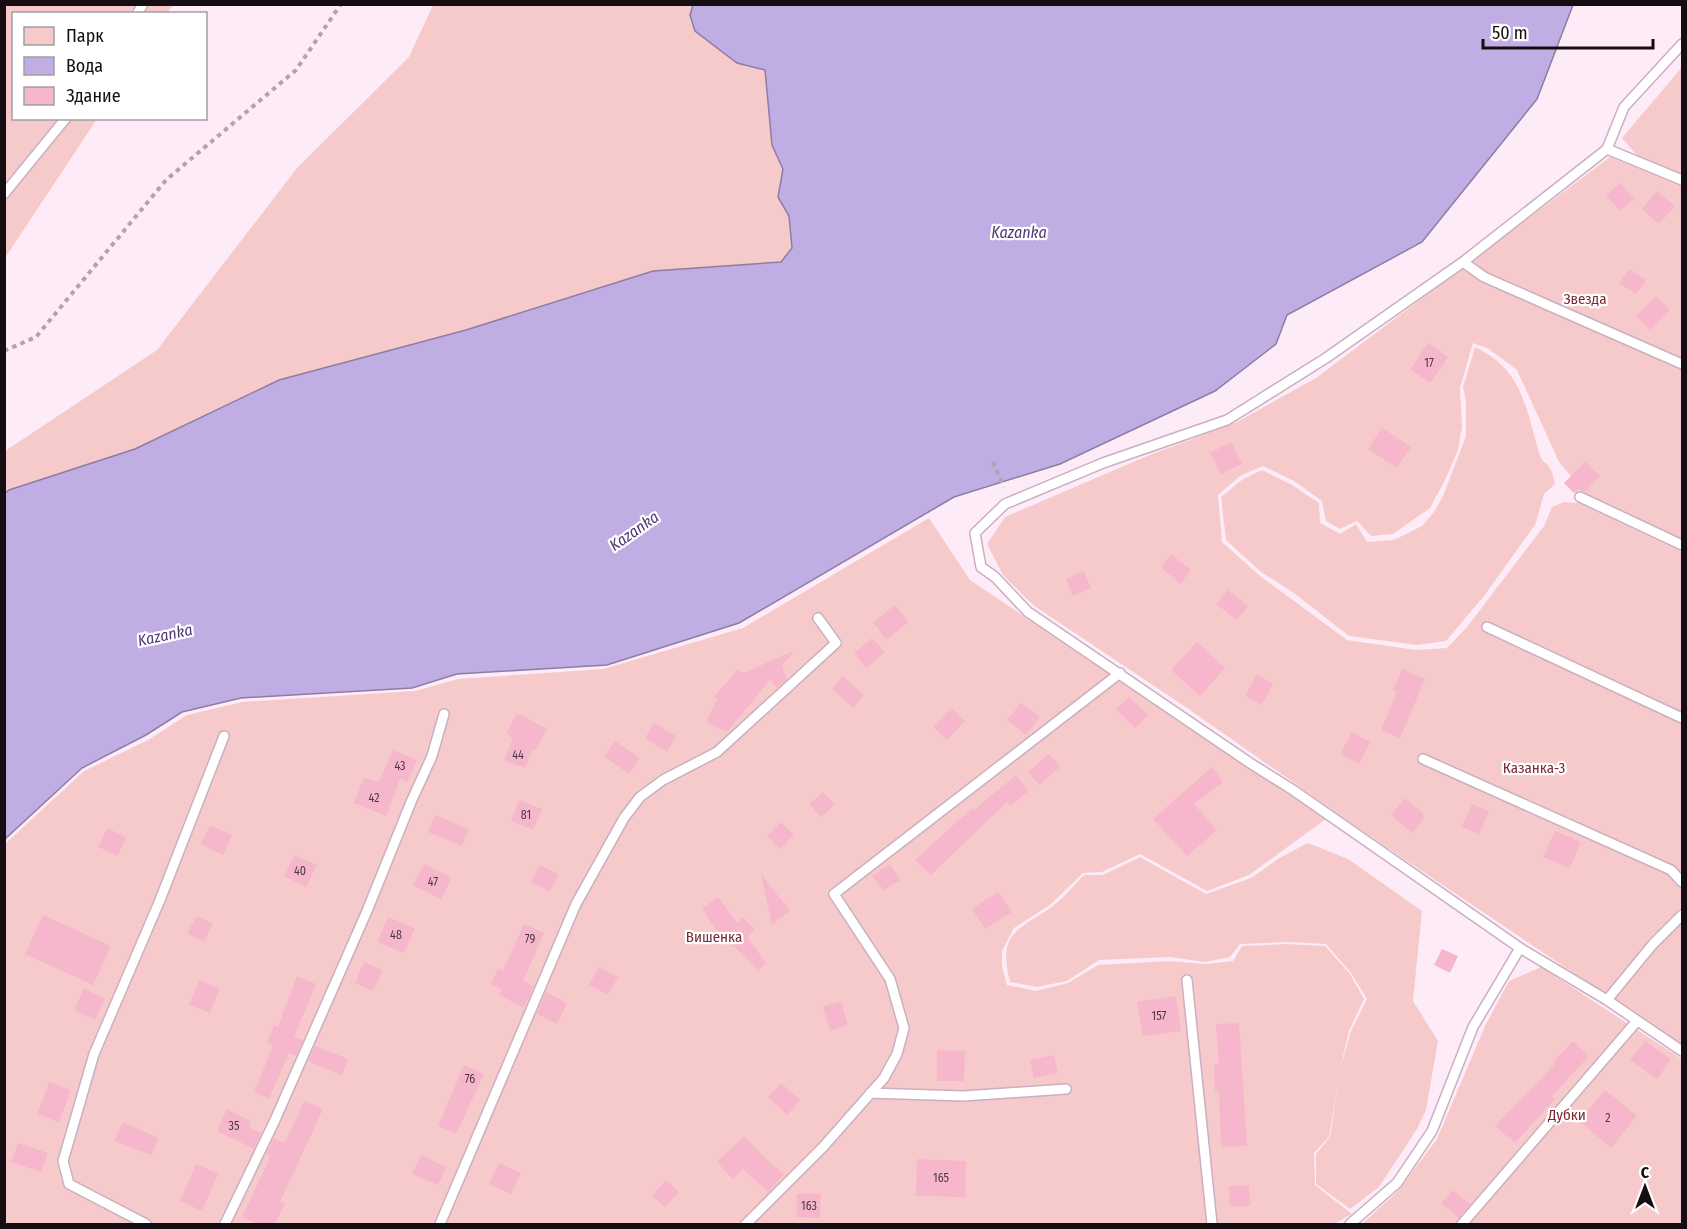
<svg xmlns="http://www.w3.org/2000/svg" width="1687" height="1229" font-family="'Fira Sans Condensed',sans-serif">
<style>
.green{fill:#f6cacb}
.water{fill:#bfade3;stroke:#8c7da5;stroke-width:1.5}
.building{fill:#f6b7cc}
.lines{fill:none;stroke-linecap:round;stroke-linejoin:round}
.service-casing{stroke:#caafc1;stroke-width:12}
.path{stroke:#b1a3ac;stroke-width:4;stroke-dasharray:4.5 4.5;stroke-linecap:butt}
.service{stroke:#fff;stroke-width:9}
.labels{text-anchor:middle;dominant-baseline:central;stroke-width:4.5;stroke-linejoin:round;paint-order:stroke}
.number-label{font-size:12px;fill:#4e3841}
.park-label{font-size:15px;fill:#782b34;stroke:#fff}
.water-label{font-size:16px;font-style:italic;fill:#513778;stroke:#fff}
</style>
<rect width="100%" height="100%" fill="#fdecf7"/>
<path class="green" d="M5,5H173L167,13L14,14V118L97,119L5,258Z
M433,5H693L690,15L737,63L765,70L772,145L783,169L778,197L789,216L792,248L781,262L653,271L466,330L279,380L135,449L9,490L5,494V451L157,350L297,168L409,57Z
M1682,67V176L1639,158L1622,138Z
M1610,157L1682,186V540L1588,496L1559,462L1517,370L1489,349L1473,343L1460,388L1462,427L1458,450L1445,480L1430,508L1393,534L1371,536L1357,521L1340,529L1326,521L1322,501L1294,481L1263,466L1240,476L1218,495L1222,542L1260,576L1347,640L1416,650L1447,648L1467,627L1544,526L1552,507L1564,502L1579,503L1682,552V1046L1364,832L1190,710L1033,605L1003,575L987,544L1005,517L1147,456L1237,422L1316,378Z
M1475,347C1524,370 1526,410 1540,456C1542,462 1549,464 1551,470C1553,474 1554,480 1555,484L1544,494L1535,525L1484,596L1446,641L1417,645L1349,636L1294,593L1261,572L1226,540L1221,497L1243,479L1262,470L1292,485L1319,503L1320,523L1340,534L1356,524L1367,542L1394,540L1422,526L1434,512L1443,496L1466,436V402L1463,387Z
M929,518L970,580L1326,819L1249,875L1207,891L1140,854L1102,872L1083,873L1050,905L1014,928L1002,951V967L1007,985L1036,991L1068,983L1098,965L1169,961L1206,964L1233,961L1242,946L1287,944L1325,946L1350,974L1364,999L1349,1031L1340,1069L1351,1031L1367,999L1351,973L1326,944L1287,942L1240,944L1230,957L1205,962L1170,957L1099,960L1067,981L1037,987L1010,982C998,933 1015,932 1050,908C1063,899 1073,886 1084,875H1103L1140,857L1206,894L1251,878L1281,857L1308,843L1348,859L1422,911L1413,1001L1438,1041L1426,1110L1417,1129L1379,1187L1350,1209L1316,1184V1154L1330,1137L1338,1084L1329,1137L1314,1153L1315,1185L1352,1214L1334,1224H5V844L84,771L148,740L187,715L242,702L415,691L458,679L603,669L743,628Z
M1541,967L1682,1059V1224H1362L1398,1191L1437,1139L1485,1026L1509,981Z"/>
<path class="water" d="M693,5H1573L1537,99L1422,242L1287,315L1276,344L1215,391L1060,464L954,497L739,623L607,665L457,674L412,688L241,698L182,712L146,735L82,768L5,839L4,494L9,490L135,449L279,380L466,330L653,271L781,262L792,248L789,216L778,197L783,169L772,145L765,70L737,63L695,31L690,15Z"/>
<path class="building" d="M1620,183L1634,199L1620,211L1606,195Z
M1657,191L1675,206L1659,224L1642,209Z
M1629,269L1646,280L1636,294L1619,283Z
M1656,296L1670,310L1650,330L1636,316Z
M1428,343L1448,357L1430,383L1410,369Z
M1382,428L1411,447L1397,468L1368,449Z
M1231,442L1242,464L1221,474L1210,453Z
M1585,462L1600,476L1585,492L1579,490L1574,493L1564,483Z
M1171,554L1191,570L1180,584L1161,567Z
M1084,571L1091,588L1073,596L1066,579Z
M1228,590L1248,606L1237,620L1216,604Z
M895,605L909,622L886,640L873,622Z
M872,638L885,652L866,668L854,653Z
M1197,642L1225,668L1200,696L1171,670Z
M794,651L782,666L787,678L777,688L770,680L727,732L706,722L717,700L714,697L738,669L743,673Z
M1402,669L1425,679L1400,738L1381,730L1397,692L1393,690Z
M1257,674L1273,684L1262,705L1245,696Z
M843,676L864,695L853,708L832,689Z
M1129,697L1148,715L1135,728L1116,709Z
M1021,703L1040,717L1026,735L1007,720Z
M951,708L965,721L947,740L933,727Z
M517,713L547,729L536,750L533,749L525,768L504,761L513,738L506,734Z
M654,723L676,736L667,752L645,738Z
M1352,732L1370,742L1359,764L1340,754Z
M615,741L640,758L629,774L604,757Z
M393,750L417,760L407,782L400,779L386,816L354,803L364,777L379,782Z
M1049,754L1060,767L1039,785L1028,772Z
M1212,767L1223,782L1194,804L1217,830L1187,856L1153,819Z
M1016,775L1029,791L1010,806L1007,802L931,875L915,860L972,808L974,810Z
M823,792L835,805L821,817L809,804Z
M1405,798L1423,813V820L1412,833L1391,815Z
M519,800L542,809L533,830L511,821Z
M1472,804L1489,811L1479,834L1462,827Z
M435,815L469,829L462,846L428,832Z
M781,822L794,835L780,849L767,836Z
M210,825L232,835L223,855L201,844Z
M107,828L126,837L118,856L98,847Z
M1555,831L1581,842L1570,868L1543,857Z
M295,855L317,865L306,887L284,876Z
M424,864L452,878L441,899L413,885Z
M890,864L900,880L884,890L872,876Z
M539,865L559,874L550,891L531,882Z
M761,874L790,911L772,925Z
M998,892L1012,912L985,929L972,909Z
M718,897L737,923L743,917L755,930L747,937L766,963L758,970L718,930L717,931L702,909Z
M43,915L111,946L93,985L25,954Z
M197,916L213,924L204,942L187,933Z
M388,917L415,928L404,953L377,942Z
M524,924L544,933L523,981L534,986L524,1008L499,995L502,989L491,984L498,968L503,971Z
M1442,949L1458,956L1450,973L1434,965Z
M364,962L383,970L373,991L355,983Z
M599,967L618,977L608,995L589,985Z
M297,976L316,984L294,1037L303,1040L296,1056L289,1053L269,1099L254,1092L273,1046L267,1043L274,1025L278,1027Z
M199,980L220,989L210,1013L189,1005Z
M84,988L105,999L95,1020L74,1010Z
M546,992L567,1003L557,1024L537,1014Z
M1176,996L1181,1031L1143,1036L1137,1002Z
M841,1001L848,1025L830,1031L823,1006Z
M1239,1023L1247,1146L1221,1147L1219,1092H1215L1214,1064H1219L1216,1024Z
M1573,1041L1589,1056L1552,1096L1555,1099L1515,1143L1495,1126L1555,1064L1553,1062Z
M1645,1041L1671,1059L1657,1079L1630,1060Z
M315,1046L348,1059L342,1075L308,1061Z
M937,1050L965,1051L964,1081H937Z
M1054,1055L1058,1073L1034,1078L1030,1060Z
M464,1065L484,1074L456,1134L438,1126Z
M49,1082L71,1090L59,1122L37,1114Z
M781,1083L800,1100L787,1115L768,1097Z
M1605,1090L1637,1116L1611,1148L1579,1121Z
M304,1101L323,1109L280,1202L285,1204L275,1224H258L242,1217L267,1164L270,1156L266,1154L274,1138L285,1143Z
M227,1109L251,1121L249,1127L261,1133L254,1149L217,1131Z
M123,1122L159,1138L151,1155L114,1141Z
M744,1136L768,1161L784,1174L768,1192L743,1169L733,1179L717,1162Z
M18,1143L48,1153L41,1172L11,1162Z
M421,1155L446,1167L438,1185L412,1174Z
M917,1159L966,1161L965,1197L916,1196Z
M499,1163L521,1173L511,1194L489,1184Z
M196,1164L218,1174L202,1211L180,1201Z
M666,1180L679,1192L665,1207L652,1196Z
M1249,1185L1250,1206H1230L1229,1186Z
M1453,1190L1470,1204L1459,1218L1441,1203Z
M797,1194H821L820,1218L797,1217Z"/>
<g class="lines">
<defs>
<path id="service" d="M137,14L143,4
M1682,44L1624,107L1607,149L1463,262L1326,358L1227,420L1103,463L1005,504L975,533L981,567L995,577L1028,612L1250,763L1293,790L1520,948L1607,1000L1682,1051
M1607,149L1682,180
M4,194L66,118
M1463,262L1484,277L1682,364
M1580,497L1682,545
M1487,627L1682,718
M1423,759L1671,870L1682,882
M1187,980L1212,1224
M1607,1000L1653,944L1682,915
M870,1093L963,1096L1066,1089
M146,1224L69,1184L63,1161L94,1054L160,900L224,736
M225,1224L275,1120L367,911L411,802L432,756L444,714
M440,1224L576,904L624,818L640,797L663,780L717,752L836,643L818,618
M746,1224L824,1146L884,1078L897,1054L904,1028L890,979L834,894L1120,673
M1350,1224L1397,1183L1432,1131L1473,1027L1520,948
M1462,1224L1637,1021"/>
</defs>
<use href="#service" class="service-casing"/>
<path class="path" d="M4,351L36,337L166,180L296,70L341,4
M993,462L1004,487"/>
<use href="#service" class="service"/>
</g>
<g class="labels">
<g class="number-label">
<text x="1429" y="363">17</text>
<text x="518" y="755">44</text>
<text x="400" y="766">43</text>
<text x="374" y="798">42</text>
<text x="526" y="815">81</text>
<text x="300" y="871">40</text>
<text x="433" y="882">47</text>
<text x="396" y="935">48</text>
<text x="530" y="939">79</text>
<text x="1159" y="1016">157</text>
<text x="470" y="1079">76</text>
<text x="1608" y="1118">2</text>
<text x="234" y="1126">35</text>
<text x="941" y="1178">165</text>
<text x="809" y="1206">163</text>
</g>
<g class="park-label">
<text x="1585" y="299">Звезда</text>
<text x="1534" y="768">Казанка-3</text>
<text x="714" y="937">Вишенка</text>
<text x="1567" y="1115">Дубки</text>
</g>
<g class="water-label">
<text x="1019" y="232">Kazanka</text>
<text transform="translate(634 531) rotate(-35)">Kazanka</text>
<text transform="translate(165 635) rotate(-12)">Kazanka</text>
</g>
</g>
<rect width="1687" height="1229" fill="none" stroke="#160d13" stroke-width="12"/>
<rect x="12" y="12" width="195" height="108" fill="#ffffff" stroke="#a29ea1" stroke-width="1.5"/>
<rect x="24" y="27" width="30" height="18" fill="#f6cacb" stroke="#a29ea1" stroke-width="1.5"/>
<text x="66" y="42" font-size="18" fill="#160d13">Парк</text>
<rect x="24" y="57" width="30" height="18" fill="#bfade3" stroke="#a29ea1" stroke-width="1.5"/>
<text x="66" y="72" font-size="18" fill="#160d13">Вода</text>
<rect x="24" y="87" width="30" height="18" fill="#f6b7cc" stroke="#a29ea1" stroke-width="1.5"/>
<text x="66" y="102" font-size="18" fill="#160d13">Здание</text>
<g transform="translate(1645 1187)" stroke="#ffffff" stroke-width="4.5" paint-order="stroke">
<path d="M0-4.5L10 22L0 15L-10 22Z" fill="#160d13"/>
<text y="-9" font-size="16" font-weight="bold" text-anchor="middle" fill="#160d13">С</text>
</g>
<path d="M1483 39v9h170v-9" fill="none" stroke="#160d13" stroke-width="3"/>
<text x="1492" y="39" font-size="18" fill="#160d13" stroke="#ffffff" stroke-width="4.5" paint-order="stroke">50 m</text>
</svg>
